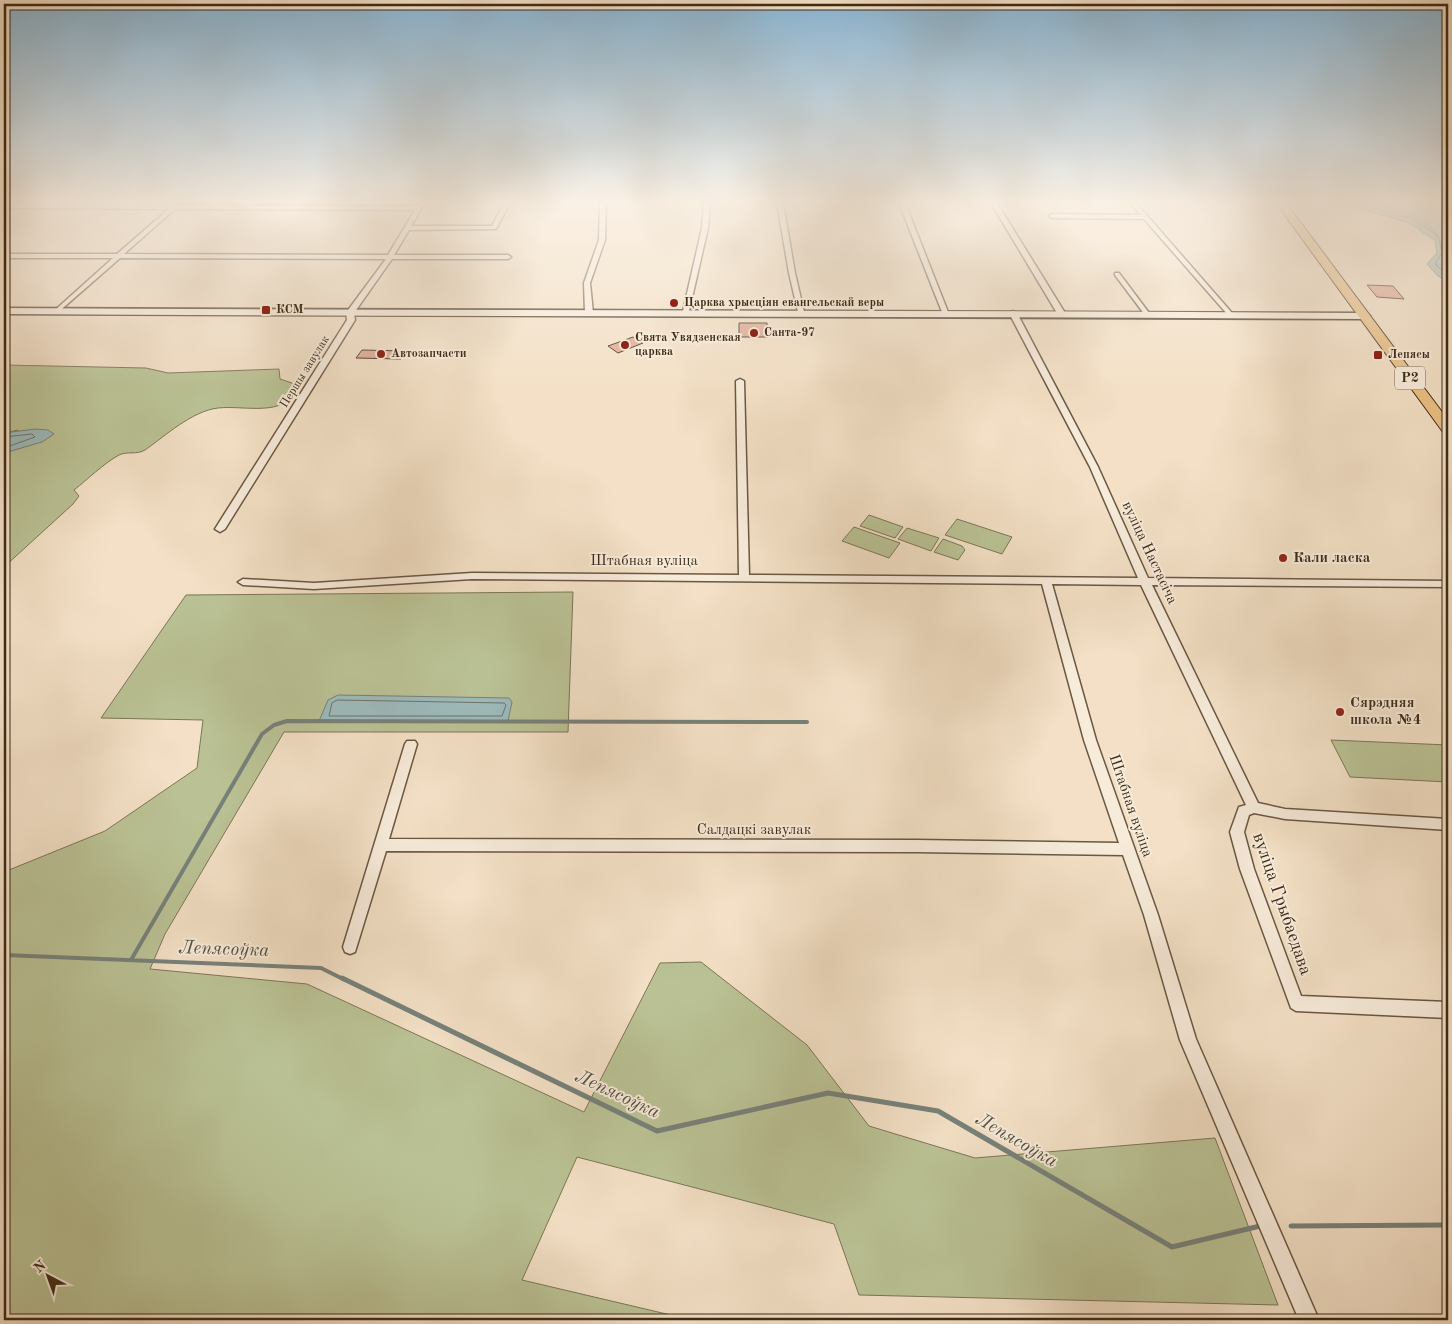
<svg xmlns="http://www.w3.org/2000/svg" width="1452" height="1324" font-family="'Old Standard TT',serif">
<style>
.green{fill:#bac295;stroke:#7c7656}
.water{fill:#9dbbbc;stroke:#77817a}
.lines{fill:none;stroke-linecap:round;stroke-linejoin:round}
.shore{stroke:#6d736a;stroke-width:1}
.stream-far1{stroke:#77817a;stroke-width:4}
.stream{stroke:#77817a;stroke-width:5}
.building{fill:#e0a791;stroke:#3d2b17}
.street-casing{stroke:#6a5843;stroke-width:3}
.secondary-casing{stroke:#3d2b17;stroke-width:3}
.primary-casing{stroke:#3d2b17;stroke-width:2}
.street{fill:#f7ebda;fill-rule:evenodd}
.secondary{fill:#f7ebda;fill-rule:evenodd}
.primary{fill:#eac083;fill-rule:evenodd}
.poi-dot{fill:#8f2418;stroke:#f7ebda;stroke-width:2}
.labels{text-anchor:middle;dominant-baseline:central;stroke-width:4;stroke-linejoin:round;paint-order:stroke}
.far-poi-label{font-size:12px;font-weight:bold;fill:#3d2b17;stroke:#f7ebda;text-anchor:start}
.far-street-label{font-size:12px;fill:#3d2b17;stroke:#f7ebda}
.shield{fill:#f7ebda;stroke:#756552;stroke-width:1}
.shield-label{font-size:14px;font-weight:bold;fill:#3d2b17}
.street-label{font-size:15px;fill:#3d2b17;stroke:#f7ebda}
.poi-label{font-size:15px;font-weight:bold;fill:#3d2b17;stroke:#f7ebda;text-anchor:start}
.near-street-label{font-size:18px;fill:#3d2b17;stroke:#f7ebda}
.near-water-label{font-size:19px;font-style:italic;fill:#554f40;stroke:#f7ebda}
</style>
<rect width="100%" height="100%" fill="#f3e0c6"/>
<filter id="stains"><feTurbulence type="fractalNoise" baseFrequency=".004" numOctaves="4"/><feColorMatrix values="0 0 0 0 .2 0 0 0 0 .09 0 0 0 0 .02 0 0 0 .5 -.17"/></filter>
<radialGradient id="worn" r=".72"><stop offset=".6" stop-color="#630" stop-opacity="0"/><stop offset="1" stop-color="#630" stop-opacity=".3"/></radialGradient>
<path class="green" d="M4,365L146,368L168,373L279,369L280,379L292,383L298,389C283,418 245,405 218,408C192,411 165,436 145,450C137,455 127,451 119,455C103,464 88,479 74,490L79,496L73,504L4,567V453L8,452L18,430L4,433Z
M869,515L903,527L895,538L860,526Z
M957,519L1012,537L1002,554L945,535Z
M854,527L900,543L889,558L842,541Z
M907,528L939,538L931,551L898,539Z
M943,539L962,546L965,550L958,560L934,552Z
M573,592L568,732H284L165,934L150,969L307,984L584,1112L660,963L701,962L807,1045L869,1126L975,1158L1215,1138L1278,1305L859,1295L834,1224L577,1157L522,1280L692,1320H4V872L105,831L197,768L203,720L101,718L186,595Z
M1331,740L1448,745V782L1350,777Z"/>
<path class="water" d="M1341,203H1430L1448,206V282L1438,276L1427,264L1437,253L1435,240L1409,223Z
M35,429L48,430L54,434L42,442L4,453V433Z
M338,695L509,698L512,702L508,721H319L328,700Z"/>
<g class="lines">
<path class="shore" d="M1356,203L1411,218L1438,236L1442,253L1435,264L1448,276
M1377,203C1410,213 1446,223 1443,264L1448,269
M4,437L32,434L35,437L4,448
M338,700L504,703L506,705L502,716H329L332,703Z"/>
<path class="stream-far1" d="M4,955L321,968L345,980
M131,960L262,734L274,725L287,721L807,722"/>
<path class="stream" d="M342,978L657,1131L828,1093L938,1111L1172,1247L1260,1226
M1291,1226L1448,1225"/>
</g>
<path class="building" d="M1367,285L1393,286L1404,299L1377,297Z
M739,323H767L768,337H739Z
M633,337L643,343L618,353L608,346Z
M362,350L406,351L401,359L356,358Z"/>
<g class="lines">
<defs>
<path id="street" d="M176,203L179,205L417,206L419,203H422L424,204L411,226H492L504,203H510L496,229L409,230L394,255H508L511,257L508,259H392L354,313L355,320L225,529L220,532L215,529L347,320L346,313L386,259L120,258L56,314L53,312L54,311L113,258H4V254H117L169,209L4,208V204L173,205ZM175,209L415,210L388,255L124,254Z
M600,203H606L605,240L590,283L593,313L589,315L585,313L584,283L599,240Z
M704,203H710L708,228L689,311L686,313L683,311L702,228Z
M777,203H783L795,273L804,312L801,314L798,312L789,273Z
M899,203H905L948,312L947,313L942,312Z
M991,203H997L1065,313L1063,314L1057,313Z
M1130,203H1136L1232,313V315H1228L1144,219L1052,218L1049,216L1052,214L1141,215Z
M1115,273H1119L1149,313V315H1145L1115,275Z
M1013,311L1017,313L1098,467L1148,578L1448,581V587L1152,585L1258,803L1285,809L1448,819V830L1285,819L1254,813L1249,815L1244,832L1254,869L1301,996L1448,1002V1018L1296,1011L1291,1008L1240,869L1230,832L1239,807L1246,805L1141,585L1052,584L1096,740L1158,915L1196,1039L1319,1320H1299L1180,1040L1144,915L1123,855L916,852L386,851L355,952L350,954L345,952L343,947L405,744L407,741H415L417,744L389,839L916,840L1119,843L1084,740L1042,584L472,579L314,589L243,585L238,582L243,579L314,583L472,573L739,575L736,381L740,379L744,381L749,575L1138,578L1090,467L1009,313Z"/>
<path id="secondary" d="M4,308C458,311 911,310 1365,313L1370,316L1365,319C911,316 458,317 4,314Z"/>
<path id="primary" d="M1276,203H1286L1448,420V433L1443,432Z"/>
</defs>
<use href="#street" class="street-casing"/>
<use href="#secondary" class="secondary-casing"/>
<use href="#primary" class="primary-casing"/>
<use href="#street" class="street"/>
<use href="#secondary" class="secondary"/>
<use href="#primary" class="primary"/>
</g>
<linearGradient id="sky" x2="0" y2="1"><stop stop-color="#8ab7d6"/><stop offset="0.52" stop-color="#faf1e5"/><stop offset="1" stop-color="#faf1e5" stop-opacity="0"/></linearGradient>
<rect width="1452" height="388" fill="url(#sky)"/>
<g class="poi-dot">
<circle cx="674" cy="303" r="5"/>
<rect x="261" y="305" width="10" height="10" rx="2.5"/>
<circle cx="754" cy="333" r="5"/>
<circle cx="625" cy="345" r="5"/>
<circle cx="381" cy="354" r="5"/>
<rect x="1373" y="350" width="10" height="10" rx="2.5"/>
<circle cx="1283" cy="558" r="5"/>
<circle cx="1340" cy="712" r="5"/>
</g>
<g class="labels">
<g class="far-poi-label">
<text x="684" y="303">Царква хрысціян евангельскай веры</text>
<text x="276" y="310">КСМ</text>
<text x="764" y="333">Санта-97</text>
<text x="635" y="338">Свята Увядзенская<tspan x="635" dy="14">царква</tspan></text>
<text x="391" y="354">Автозапчасти</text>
<text x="1388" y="355">Лепясы</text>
</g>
<g class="far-street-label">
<text transform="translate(305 372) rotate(-58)">Першы завулак</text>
</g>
<rect class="shield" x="1395" y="366.5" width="30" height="23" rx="4"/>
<g class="shield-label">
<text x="1410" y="378">Р2</text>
</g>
<g class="street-label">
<text transform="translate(1149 553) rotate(65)">вуліца Настасіча</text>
<text x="644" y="561">Штабная вуліца</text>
<text transform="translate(1130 806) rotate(71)">Штабная вуліца</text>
<text x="754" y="830">Салдацкі завулак</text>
</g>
<g class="poi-label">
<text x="1293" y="558">Кали ласка</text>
<text x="1350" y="703">Сярэдняя<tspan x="1350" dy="17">школа №4</tspan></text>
</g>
<g class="near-street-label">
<text transform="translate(1282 904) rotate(71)">вуліца Грыбаедава</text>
</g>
<g class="near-water-label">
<text transform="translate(224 950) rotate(2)">Лепясоўка</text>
<text transform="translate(617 1095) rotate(25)">Лепясоўка</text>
<text transform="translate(1016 1141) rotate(30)">Лепясоўка</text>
</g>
</g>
<rect width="1452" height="1324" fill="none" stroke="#f3e0c6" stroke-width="20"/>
<rect x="5" y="5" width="1442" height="1314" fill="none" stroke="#3d2b17" stroke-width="2.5"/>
<rect x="10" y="10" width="1432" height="1304" fill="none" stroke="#3d2b17"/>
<g transform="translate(48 1276) rotate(319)" stroke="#f7ebda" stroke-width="4" paint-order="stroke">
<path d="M0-4L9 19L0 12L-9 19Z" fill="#3d2b17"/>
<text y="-8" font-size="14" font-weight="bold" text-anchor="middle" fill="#3d2b17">N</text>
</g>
<rect width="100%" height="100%" filter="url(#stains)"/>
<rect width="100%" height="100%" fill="url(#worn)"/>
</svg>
